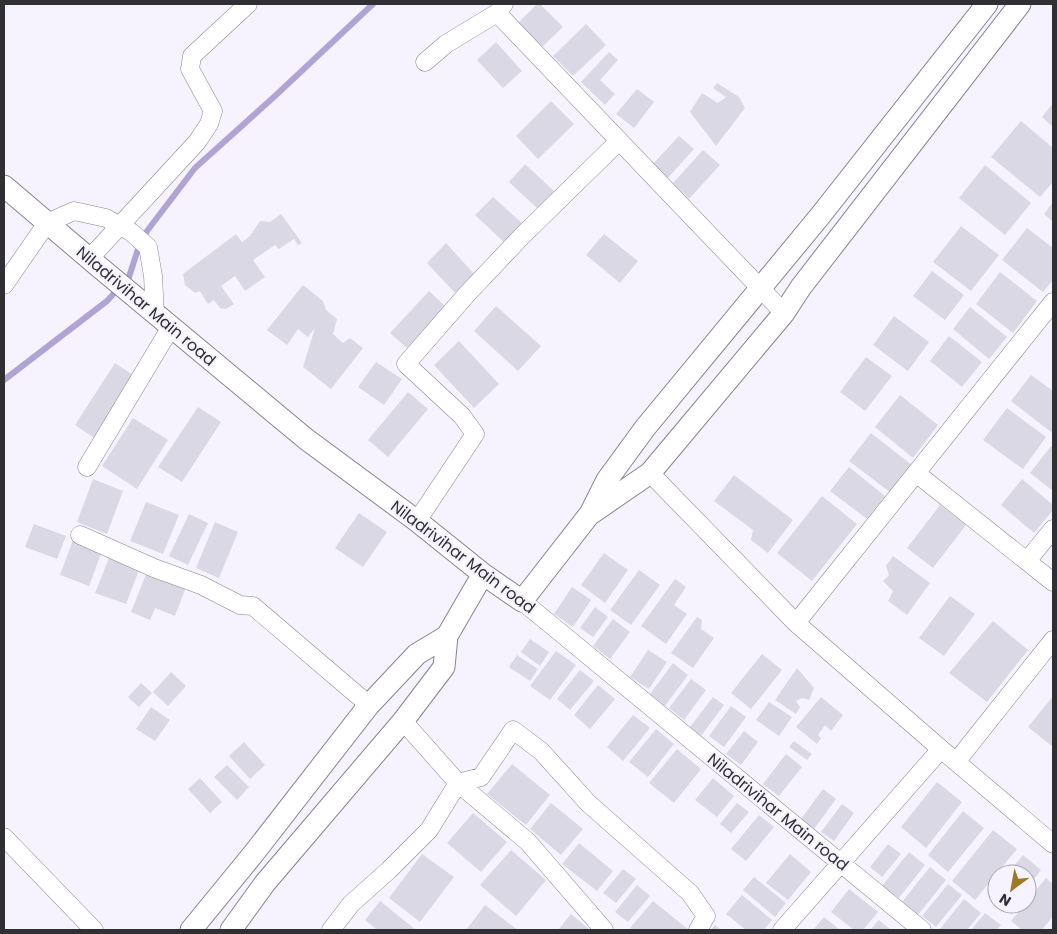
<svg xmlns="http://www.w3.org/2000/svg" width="1057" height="934" font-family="Poppins,sans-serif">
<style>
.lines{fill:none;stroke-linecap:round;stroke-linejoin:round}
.stream{stroke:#b0a4d5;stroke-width:6}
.building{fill:#dbd8e6}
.minor-casing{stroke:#868390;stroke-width:19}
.tertiary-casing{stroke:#868390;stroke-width:23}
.minor{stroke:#fff;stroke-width:18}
.tertiary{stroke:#fff;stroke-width:21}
.labels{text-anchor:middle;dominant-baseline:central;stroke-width:4.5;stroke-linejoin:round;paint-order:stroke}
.street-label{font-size:16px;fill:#302f34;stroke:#f6f3ff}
</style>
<rect width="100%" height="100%" fill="#f6f3ff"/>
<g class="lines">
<path class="stream" d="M4,380L107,301L129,277L139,246L147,231L195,168L275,96L373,4"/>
</g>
<path class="building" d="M537,4H540L563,27L542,47L518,23Z
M586,24L606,45L573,76L553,56Z
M496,42L522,71L503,88L477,60Z
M609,52L618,60L600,80L615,94L605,105L581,82Z
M717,83L739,97L745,108L716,146L690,112L702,93L718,103L726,97L713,88Z
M637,89L654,102L634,128L616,114Z
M551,101L574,124L538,159L516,136Z
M1053,103V127L1042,117Z
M1021,121L1053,148V182L1040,197L991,157Z
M679,136L694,149L666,180L651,166Z
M703,150L720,165L689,199L673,183Z
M525,164L555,192L538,209L509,182Z
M985,165L1031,203L1005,235L959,198Z
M493,197L524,225L506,244L475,215Z
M1053,202V222L1044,214Z
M281,214L302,243L298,245L294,239L279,249L275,245L253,260L265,277L245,291L235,276L221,286L234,304L226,309L220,308L214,300L208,304L200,291L195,293L185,285L183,274L236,234L242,242L250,236L260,221L270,222Z
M961,226L999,255L971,291L933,262Z
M1027,228L1053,248V280L1043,292L1002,260Z
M604,234L638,261L620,283L586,255Z
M446,243L474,274L455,293L427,263Z
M932,271L964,295L945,320L913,296Z
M1000,272L1037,301L1013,333L976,304Z
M303,285L323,301L326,310L337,319L333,334L343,343L350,338L363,348L331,389L303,367L315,328L308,337L298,329L287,345L267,330Z
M429,291L445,306L407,348L390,333Z
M496,306L541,346L518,371L474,331Z
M970,307L1007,337L989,359L953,329Z
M894,316L929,342L908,371L873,345Z
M949,336L982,362L962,387L930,361Z
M459,341L499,384L474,408L434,365Z
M866,357L892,376L865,411L840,392Z
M376,362L402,379L384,405L358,387Z
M115,363L136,377L96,439L75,425Z
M1031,375L1053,391V430L1051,432L1011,401Z
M408,392L428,409L388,457L368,440Z
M900,395L938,425L913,458L875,427Z
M198,407L221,422L182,482L158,467Z
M1007,408L1046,437L1023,469L983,440Z
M133,418L168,440L137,489L102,466Z
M871,433L912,465L891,493L849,461Z
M1051,446L1053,449V491L1030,473Z
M849,467L885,496L867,519L830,491Z
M734,475L793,520L768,553L751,540L753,530L714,501Z
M93,479L123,491L107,534L77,522Z
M1022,479L1053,505V510L1034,533L1001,505Z
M822,496L857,524L812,581L777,553Z
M146,502L179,515L163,554L130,541Z
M940,505L966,525L933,568L907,548Z
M359,513L387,532L363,567L335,548Z
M189,514L208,523L188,565L169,556Z
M215,522L238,532L219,578L196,568Z
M34,524L66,536L57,559L25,547Z
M73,540L102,551L89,586L60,575Z
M604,553L628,570L605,603L581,585Z
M893,556L930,583L907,615L888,601L893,591L883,581L889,575L886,566Z
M109,558L139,570L126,604L95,593Z
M639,570L660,585L631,625L610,610Z
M147,572L186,587L175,616L155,608L150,620L131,612Z
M675,579L686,587L674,605L687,614L666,644L641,626Z
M572,587L591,600L573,627L554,614Z
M950,596L975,614L944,656L919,638Z
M595,607L608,617L593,637L580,628Z
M697,617L702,620L701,629L714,638L693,668L671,653Z
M613,619L630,632L610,659L593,646Z
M993,621L1028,650L987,702L949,673Z
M530,639L549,652L540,666L521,652Z
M648,650L667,662L649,689L630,677Z
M556,651L576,665L550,700L530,686Z
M762,654L782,670L751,709L731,693Z
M517,655L538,669L530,681L509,667Z
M673,663L688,675L665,706L650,694Z
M797,668L814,688L809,700L802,698L796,701L800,707L796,714L775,700Z
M580,670L594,681L570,710L557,699Z
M171,672L186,686L168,706L153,692Z
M691,679L706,690L684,720L669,708Z
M141,683L152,693L139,707L128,697Z
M598,685L615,699L590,729L574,715Z
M1053,696V747L1028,727Z
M713,697L724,705L701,736L690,727Z
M821,697L843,715L831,731L825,725L818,735L821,738L817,744L796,727Z
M769,702L792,717L779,736L756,720Z
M731,706L746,717L724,747L709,736Z
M151,707L170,720L155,741L136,729Z
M633,715L650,728L623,761L607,747Z
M656,729L674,744L648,777L629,762Z
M744,731L758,742L741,765L726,754Z
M794,741L812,754L807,760L789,747Z
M244,742L265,765L250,779L229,756Z
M677,749L701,769L674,803L649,783Z
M786,754L802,767L779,796L763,784Z
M512,764L550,795L526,825L487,794Z
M227,765L249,787L237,800L214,777Z
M200,778L222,802L210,813L188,789Z
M713,778L734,796L717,817L695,800Z
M937,782L962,802L926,848L901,827Z
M823,789L836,799L814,829L801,819Z
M551,803L583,829L561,855L530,829Z
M737,803L749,812L731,833L720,824Z
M842,804L854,813L834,841L821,832Z
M963,811L984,828L948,872L928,855Z
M473,813L507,842L481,872L447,843Z
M759,815L774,827L746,861L731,849Z
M993,830L1017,849L975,900L952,881Z
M579,843L613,871L597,891L562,864Z
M888,844L901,854L882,877L870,867Z
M511,850L546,880L516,916L480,885Z
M909,852L925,865L898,899L882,886Z
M422,854L454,877L420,922L389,898Z
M790,854L811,872L788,900L766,883Z
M1023,855L1041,870L1027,888V874H1007Z
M930,867L946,880L917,916L901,903Z
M623,869L636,879L616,903L603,893Z
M754,877L786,903L775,917L743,890Z
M1046,878L1053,884V916L1042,930H1022L1011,921L1025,904H1027V901Z
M948,884L962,895L936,927L922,916Z
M637,885L650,896L628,922L615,912Z
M849,889L878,912L863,930H854L831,912Z
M742,895L772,920L764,930H746L726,914Z
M964,899L981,913L967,930H941L940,929Z
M380,901L416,930H377L365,920Z
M653,901L689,930H633L630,928Z
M485,905L518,930H466Z
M985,913L1001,925L997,930H971Z
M571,914L590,930H558Z
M824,917L840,930H813Z
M879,920L891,930H870Z
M715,925L721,930H711Z"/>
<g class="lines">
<defs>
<path id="minor" d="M497,13L784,313
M425,62L446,44L497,13L504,4
M89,259L197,142L209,124L213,111L190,69L192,56L248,4
M4,285L47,223L74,211L106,218L131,232L148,247L153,276L155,314
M87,467L171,327
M650,473L796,623L941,749L1053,844
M916,473L1053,582
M417,521L475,434L462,416L406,364L467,294L522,236L619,141
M80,535L154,568L201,585L240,605L253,606L369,705
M1027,561L1053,529
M522,601L922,930
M796,623L1053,302
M403,721L458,783L481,777L513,730L541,751L588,803L690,893L706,916L698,930
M956,762L1053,640
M4,837L94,930
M331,930L351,904L389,870L429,830L458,783L528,842L604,930
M782,930L941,749"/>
<path id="tertiary" d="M4,186L98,266L306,439L417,521L483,574L522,601L589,515L650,473L784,313L801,287L1020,4
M591,512L607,480L645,428L820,216L987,4
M191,930L254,853L369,705L417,654L447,636
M231,930L265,883L403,721L444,667L447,636L483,574"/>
</defs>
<use href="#minor" class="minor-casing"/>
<use href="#tertiary" class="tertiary-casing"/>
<use href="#minor" class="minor"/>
<use href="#tertiary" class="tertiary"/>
</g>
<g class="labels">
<g class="street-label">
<text transform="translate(146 306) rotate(40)">Niladrivihar Main road</text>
<text transform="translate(463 557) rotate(37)">Niladrivihar Main road</text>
<text transform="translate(778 812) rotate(39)">Niladrivihar Main road</text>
</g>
</g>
<rect width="1057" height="934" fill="none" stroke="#302f34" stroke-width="10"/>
<g transform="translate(1012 889) rotate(212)"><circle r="24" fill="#f6f3ff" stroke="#a7a5ae"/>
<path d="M0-4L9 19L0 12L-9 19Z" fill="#9c7a25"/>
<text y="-8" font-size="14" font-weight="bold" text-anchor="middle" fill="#302f34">N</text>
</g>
</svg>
